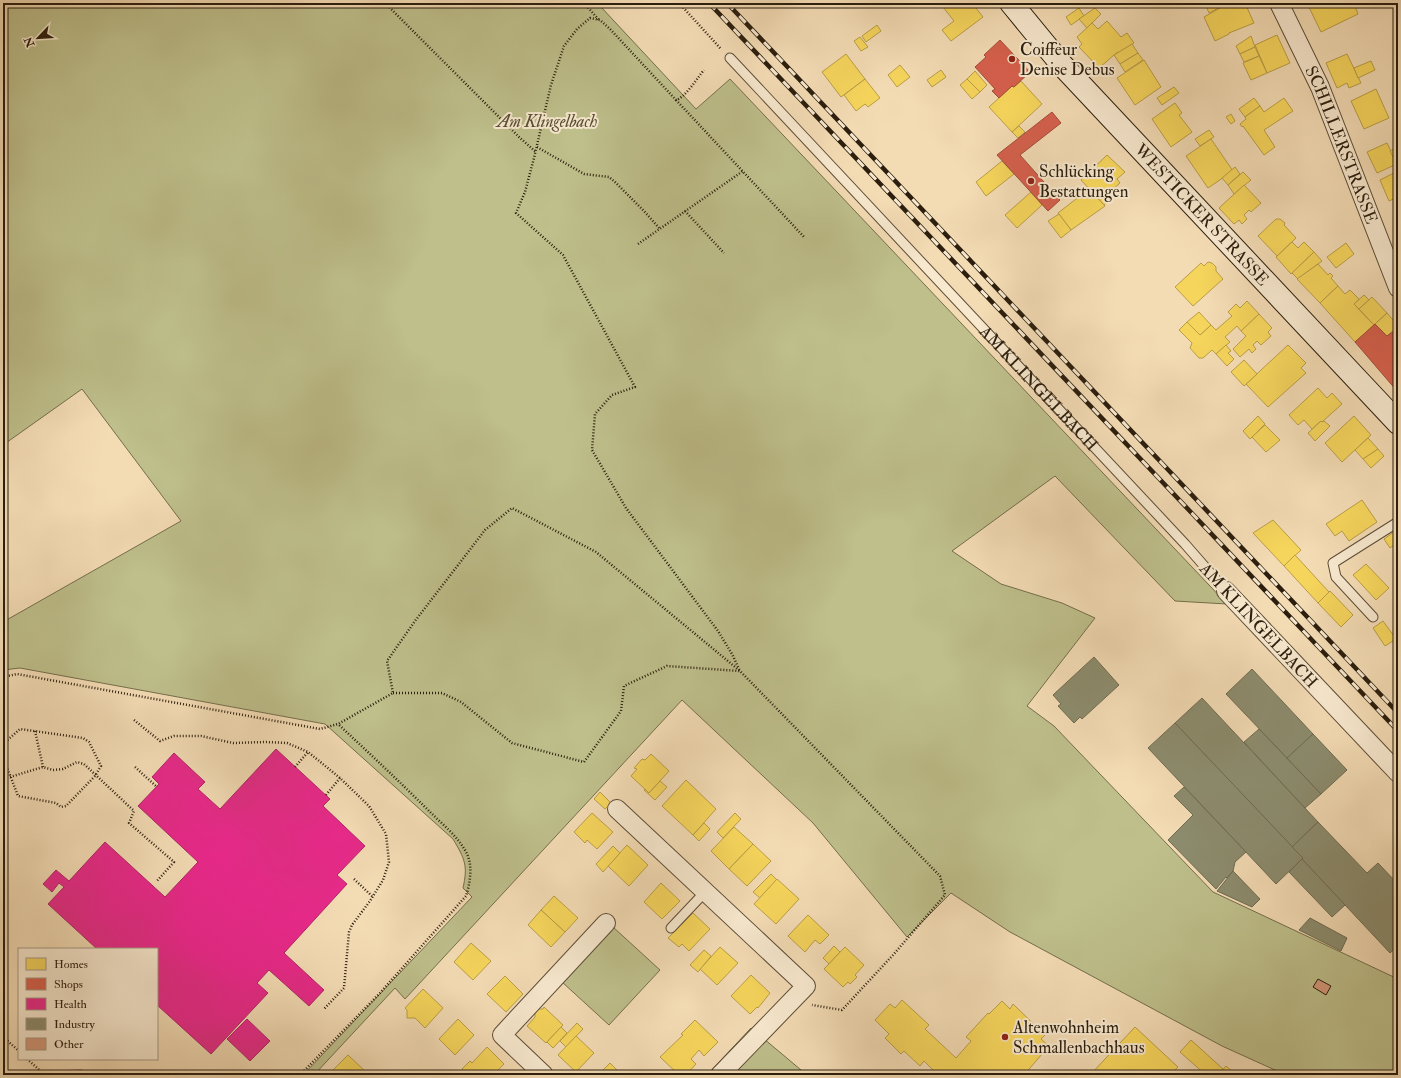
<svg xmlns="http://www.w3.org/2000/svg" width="1401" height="1078" font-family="'IM FELL Double Pica',serif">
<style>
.green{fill:#bebf8b;stroke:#746e4c}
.homes{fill:#f6d55c;stroke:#b99e45}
.shops{fill:#d6604d;stroke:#a34c3a}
.health{fill:#e7298a;stroke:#af2665}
.industry{fill:#8c8c6e;stroke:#6f6b51}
.building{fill:#d5987a;stroke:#2b1e0e}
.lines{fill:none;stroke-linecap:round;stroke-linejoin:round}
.service-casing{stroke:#5d4d38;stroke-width:11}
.minor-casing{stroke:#5d4d38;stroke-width:20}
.secondary-casing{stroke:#2b1e0e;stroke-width:24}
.path{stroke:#2b1e0e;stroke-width:2.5;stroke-dasharray:1 2;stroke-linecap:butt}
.service{stroke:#f7e8ce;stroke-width:9}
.minor{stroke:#f7e8ce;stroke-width:18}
.secondary{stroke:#f7e8ce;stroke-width:22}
.rail-casing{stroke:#2b1e0e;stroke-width:4.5}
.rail{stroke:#f7e8ce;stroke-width:3;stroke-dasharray:9;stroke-linecap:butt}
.poi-dot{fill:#8f2418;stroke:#f7e8ce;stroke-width:1.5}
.labels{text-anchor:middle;stroke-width:4;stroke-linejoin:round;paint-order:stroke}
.poi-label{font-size:17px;fill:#2b1e0e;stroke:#f7e8ce;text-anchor:start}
.park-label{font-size:17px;font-style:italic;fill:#574e34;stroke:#f7e8ce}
.street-label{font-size:17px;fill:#2b1e0e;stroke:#f7e8ce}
</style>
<rect width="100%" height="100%" fill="#f3dbb4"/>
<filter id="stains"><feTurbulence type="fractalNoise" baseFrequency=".005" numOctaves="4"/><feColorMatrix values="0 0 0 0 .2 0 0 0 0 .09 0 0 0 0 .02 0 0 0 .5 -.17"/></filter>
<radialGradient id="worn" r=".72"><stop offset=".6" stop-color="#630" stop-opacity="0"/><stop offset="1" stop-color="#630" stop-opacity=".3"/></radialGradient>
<g class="green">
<path d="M3,3H605L601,7L696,109L730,79L1227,604L1175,601L1055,476L952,551L1001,584L1062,603L1095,618L1027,706L1054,726L1213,892L1398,979V1075H1286L1222,1046L1010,932L951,893L907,937L813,823L682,700L405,999L395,988L314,1075H303L472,897L463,888C468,866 465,859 453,839L325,724L20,668L3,670V622L181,521L82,389L3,445Z"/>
<polygon points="613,927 660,970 609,1025 562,982"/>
<polygon points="751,1028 807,1075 707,1075"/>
</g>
<g class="homes">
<polygon points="949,3 972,3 983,17 951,41 942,30 954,21 943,7"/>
<polygon points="1209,3 1223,3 1224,5 1209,13 1206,6"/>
<polygon points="1229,3 1245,3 1254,23 1229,33 1229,34 1215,41 1204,17"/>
<polygon points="1307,3 1337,3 1339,8 1350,3 1352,7 1355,6 1358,14 1321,32"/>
<polygon points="1079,8 1084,16 1071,25 1066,17"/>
<polygon points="1095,8 1101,14 1087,28 1079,19"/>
<polygon points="1107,21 1121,37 1127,33 1134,43 1119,53 1118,52 1114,55 1099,68 1079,47 1082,44 1077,37 1092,23 1098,29"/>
<polygon points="877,25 881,31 866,42 862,36"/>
<polygon points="1277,35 1290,63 1267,73 1255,45"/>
<polygon points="1251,36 1255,47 1240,54 1236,46"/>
<polygon points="860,37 868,47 861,51 854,41"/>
<polygon points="1132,44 1138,53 1120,64 1114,55"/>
<polygon points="1255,47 1259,56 1244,62 1240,54"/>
<polygon points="1138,53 1143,60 1125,72 1120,64"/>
<polygon points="846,54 865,79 841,97 822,72"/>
<polygon points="1347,54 1361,83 1349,88 1347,83 1337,88 1326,63"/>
<polygon points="1259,56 1267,73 1251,80 1243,63"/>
<polygon points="1144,60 1161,87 1135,105 1117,78"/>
<polygon points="1371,61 1375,70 1358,78 1354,68"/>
<polygon points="900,65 910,77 897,87 888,75"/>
<polygon points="941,70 946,77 932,87 927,80"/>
<polygon points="975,71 987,85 980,92 967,79"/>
<polygon points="865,79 880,98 868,107 865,104 856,111 844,95"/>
<polygon points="967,79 980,92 972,99 960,85"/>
<polygon points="1021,81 1042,104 1012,132 989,107 1012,86 1014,87"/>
<polygon points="1174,87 1179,93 1162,105 1157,98"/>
<polygon points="1376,89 1389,118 1364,129 1351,101"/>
<polygon points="1254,98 1260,106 1245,117 1239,109"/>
<polygon points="1284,98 1293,111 1264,130 1275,147 1264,155 1243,126 1242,127 1240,124 1246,119 1245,117 1260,106 1264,112"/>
<polygon points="1175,103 1182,113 1179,115 1192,132 1171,147 1152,119"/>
<polygon points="1231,114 1235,121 1231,124 1226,117"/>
<polygon points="1019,126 1025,132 1018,138 1012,132"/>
<polygon points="1209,130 1214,137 1200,146 1195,139"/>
<polygon points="1211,139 1233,171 1208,188 1186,156"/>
<polygon points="1387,143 1397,164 1377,173 1367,152"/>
<polygon points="1398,147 1398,162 1396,163 1390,151"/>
<polygon points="1107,155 1125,172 1117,179 1120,183 1111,191 1114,195 1104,205 1081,180"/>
<polygon points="1002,161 1014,174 986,196 976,182"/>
<polygon points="1235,167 1240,174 1228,185 1222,178"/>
<polygon points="1398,171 1398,197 1389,201 1380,180"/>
<polygon points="1243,172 1251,180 1234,194 1228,185"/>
<polygon points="1244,185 1261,203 1251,212 1249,210 1244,215 1247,219 1242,224 1239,220 1234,224 1219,208"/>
<polygon points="1089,189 1105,206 1071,230 1058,213"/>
<polygon points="1031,192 1042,205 1017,228 1005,215"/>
<polygon points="1059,214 1071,230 1061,238 1048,221"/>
<polygon points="1276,219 1280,219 1285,223 1284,225 1296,238 1277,256 1258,236"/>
<polygon points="1292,242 1298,248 1304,242 1314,252 1291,274 1276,257"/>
<polygon points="1346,243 1354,254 1336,268 1327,257"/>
<polygon points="1314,252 1322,261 1298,279 1292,273"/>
<polygon points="1208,262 1212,263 1216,267 1216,271 1223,279 1193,306 1175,287 1201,263 1204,266"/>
<polygon points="1318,264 1328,275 1330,273 1333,276 1331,278 1338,286 1320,303 1297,279"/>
<polygon points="1338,286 1345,294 1350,290 1359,299 1354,304 1374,325 1355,342 1320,303"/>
<polygon points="1364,295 1369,300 1359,309 1354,304"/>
<polygon points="1372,297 1387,313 1374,325 1359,309"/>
<polygon points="1247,301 1259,314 1241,331 1237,326 1225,337 1230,342 1216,354 1212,350 1203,358 1199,358 1190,348 1192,343 1179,330 1187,322 1200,335 1211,325 1216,330 1232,316 1228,312 1236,304 1240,308"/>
<polygon points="1199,312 1211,325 1200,335 1187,322"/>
<polygon points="1387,313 1398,326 1387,336 1375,324"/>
<polygon points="1259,314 1272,328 1268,332 1271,336 1261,345 1257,341 1253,345 1256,349 1252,353 1249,349 1240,357 1233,349 1246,336 1241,331"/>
<polygon points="1226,345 1231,351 1228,353 1234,359 1227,366 1216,354"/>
<polygon points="1288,345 1306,363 1301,368 1306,373 1268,407 1246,384"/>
<polygon points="1244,360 1257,374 1244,386 1231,372"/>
<polygon points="1318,388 1327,398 1332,393 1342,404 1322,422 1321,421 1312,429 1304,420 1298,425 1289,415"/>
<polygon points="1258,416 1265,424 1250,439 1243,431"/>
<polygon points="1354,416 1371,435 1342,462 1325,443"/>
<polygon points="1321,421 1322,422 1324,421 1330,426 1315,441 1308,433"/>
<polygon points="1265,425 1280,440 1266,452 1252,437"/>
<polygon points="1368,438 1378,449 1363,459 1355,450"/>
<polygon points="1378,449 1384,456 1371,468 1363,459"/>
<polygon points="1362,500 1377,522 1349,541 1342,531 1335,536 1326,524"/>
<polygon points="1273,520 1301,550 1284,566 1253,533"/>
<polygon points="1398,529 1398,542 1390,548 1384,539"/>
<polygon points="1295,555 1329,592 1318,603 1284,566"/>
<polygon points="1366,564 1389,588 1376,600 1353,575"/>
<polygon points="1330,591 1353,615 1341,627 1318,603"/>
<polygon points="1383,621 1396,639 1385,646 1373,628"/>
<polygon points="651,754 669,771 649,793 631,776 637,769 634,768 642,759 645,760"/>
<polygon points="686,780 716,809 693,835 662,806"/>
<polygon points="660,781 667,787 655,800 644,790 645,789 649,793"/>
<polygon points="600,792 611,803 605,809 594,799"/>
<polygon points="592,813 613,832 597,849 587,840 585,843 574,832"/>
<polygon points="735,813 741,819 723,838 717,832"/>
<polygon points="704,823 710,829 699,841 693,835"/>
<polygon points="734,827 753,844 729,869 711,851"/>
<polygon points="753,844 771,861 747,886 729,869"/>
<polygon points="627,845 648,865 629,886 608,866"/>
<polygon points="613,846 620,853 603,872 596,864"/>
<polygon points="771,874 777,880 760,898 753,892"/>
<polygon points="777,879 799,899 776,924 754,904"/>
<polygon points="661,883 680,901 662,919 644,902"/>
<polygon points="554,896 578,918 565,932 541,910"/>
<polygon points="541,910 565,932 551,947 528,925"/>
<polygon points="693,913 710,929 689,951 682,944 679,947 668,938"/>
<polygon points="808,915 829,935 820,944 815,940 805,952 788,936"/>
<polygon points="471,943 491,961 473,980 454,962"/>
<polygon points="834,946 840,952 829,964 823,958"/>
<polygon points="720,947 738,963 717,985 700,969"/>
<polygon points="845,947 864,965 855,975 857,977 850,984 848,982 843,987 824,969"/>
<polygon points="704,950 711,956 698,972 690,965"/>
<polygon points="751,975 770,993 758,1008 757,1007 750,1014 731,996"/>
<polygon points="505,976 523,994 506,1012 487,994"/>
<polygon points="423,989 443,1008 425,1028 415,1018 407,1018 407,1010 405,1008"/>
<polygon points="902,1000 929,1025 925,1029 956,1058 971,1041 966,1037 988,1013 989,1014 1002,1001 1010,1009 1013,1004 1045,1035 1041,1039 1049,1046 1024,1075 933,1075 935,1072 924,1061 920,1066 904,1051 901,1054 885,1038 889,1034 875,1020 890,1004 895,1008"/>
<polygon points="544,1007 563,1025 546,1043 527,1026 535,1017 535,1013 539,1009 543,1009"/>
<polygon points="458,1019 474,1035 455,1055 439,1039"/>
<polygon points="695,1020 718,1042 704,1056 699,1050 691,1059 696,1064 686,1075 679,1075 660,1057 683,1035 681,1034"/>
<polygon points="577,1023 583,1029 566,1047 560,1041"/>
<polygon points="561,1027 567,1033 553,1048 547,1042"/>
<polygon points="1135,1027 1178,1067 1170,1075 1090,1075"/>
<polygon points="576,1036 594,1053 576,1072 558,1055"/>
<polygon points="1191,1040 1223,1069 1218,1075 1206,1075 1180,1052"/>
<polygon points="487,1047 504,1064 493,1075 467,1075 462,1069 470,1061 472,1063"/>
<polygon points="348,1055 367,1073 365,1075 328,1075"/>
<polygon points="610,1063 622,1075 598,1075"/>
<polygon points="1226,1066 1232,1071 1229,1075 1218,1075"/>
</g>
<g class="shops">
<polygon points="1000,40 1030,72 1014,87 1012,86 999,98 992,91 995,89 975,67 986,57 984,55"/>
<polygon points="1052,112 1061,123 1020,155 1060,200 1048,211 997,155"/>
<polygon points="1375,324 1387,336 1397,329 1398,332 1397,391 1355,342"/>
</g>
<g class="health">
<polygon points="276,749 330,799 323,806 365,846 337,875 347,884 284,953 324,990 309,1006 269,970 257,983 268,993 211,1054 157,1005 157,949 97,949 48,904 64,887 59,883 52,892 43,884 56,870 69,881 105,842 165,897 198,862 138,806 159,784 152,777 174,753 205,782 198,789 220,809"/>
<polygon points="247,1019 270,1041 250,1061 227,1039"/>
<polygon points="82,1070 87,1075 55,1075 50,1071"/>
</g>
<g class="industry">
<polygon points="1094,657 1119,685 1082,719 1080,717 1074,723 1058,706 1061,704 1053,695"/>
<polygon points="1252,669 1313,734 1287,758 1226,694"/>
<polygon points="1202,698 1318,822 1292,847 1175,723"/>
<polygon points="1175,723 1303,858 1276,884 1148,748"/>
<polygon points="1259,729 1321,794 1305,808 1244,742"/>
<polygon points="1313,734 1347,770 1321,794 1287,758"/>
<polygon points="1184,787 1246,852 1235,862 1233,871 1227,878 1226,877 1216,889 1168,840 1193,815 1174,796"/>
<polygon points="1318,822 1367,873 1378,863 1395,881 1398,878 1398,946 1390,953 1302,859 1303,858 1292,847"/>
<polygon points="1302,859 1345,905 1332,917 1289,872"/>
<polygon points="1233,871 1260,899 1252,907 1217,891"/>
<polygon points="1310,918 1347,938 1341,951 1299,930"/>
</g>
<polygon class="building" points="1318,979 1331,986 1326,995 1313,987"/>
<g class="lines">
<g class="service-casing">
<g id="service">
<path id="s1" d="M730,58L1185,544L1226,591"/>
<polyline points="1373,617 1336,577 1333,563 1398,522"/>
<polyline points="671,928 705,892"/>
</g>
</g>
<g class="minor-casing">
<g id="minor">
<path id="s2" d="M1279,3L1320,87L1398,288"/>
<polyline points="1226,591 1398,773"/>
<polyline points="617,809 806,986 720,1075"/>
<polyline points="544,1075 502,1035 606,923"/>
</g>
</g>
<g class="secondary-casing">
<g id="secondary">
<path id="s3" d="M1011,3L1062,65L1398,423"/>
</g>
</g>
<g class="path">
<polyline points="385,3 519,137 536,152"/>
<polyline points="584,3 599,20"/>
<polyline points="679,3 721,49"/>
<polyline points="676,100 805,238"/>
<polyline points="537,147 584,174 609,177 615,182 644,211 660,229"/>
<polyline points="685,211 724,253"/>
<polyline points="638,244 743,171"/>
<polyline points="3,677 17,674 320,729 338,724 393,693 387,661 415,621 485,530 512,508 596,552 740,671 940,876 945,895 893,955 842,1010 812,1005"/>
<path d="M393,693H442L461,702L512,743L584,762L621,711L624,686L667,666L740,671L732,654L718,631L626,508L592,450L595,414L612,395L635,387L563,255L516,213L525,192L534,158L551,85L564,46L577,29L590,18L600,20L610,29L676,100C685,98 698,77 704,70"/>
<polyline points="134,720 160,741 174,736 201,736 233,743 266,742 287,743 308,752 318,760 340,778 369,806 386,834 389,862 383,880 370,901 352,925 349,932 344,988 324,1009"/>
<polyline points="35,731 43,767"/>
<polyline points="3,744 20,729 83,738 89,742 101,766 95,776 66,806 61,807 56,803 18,796 3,757"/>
<polyline points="135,767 157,787"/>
<polyline points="295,767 308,752"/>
<polyline points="10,777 43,767 53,770 63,769 77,762 84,764 134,811 129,823 174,862 156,882"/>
<polyline points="326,795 340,778"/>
<polyline points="354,879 372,896"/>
<polyline points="3,1037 19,1051"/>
<polyline points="27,1059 45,1075"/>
<path d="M300,1075L380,993L466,896C470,884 473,866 467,854C459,837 442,824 429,811C399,781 369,753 338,724"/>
</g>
<use href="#service" class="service"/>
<use href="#minor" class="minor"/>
<use href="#secondary" class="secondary"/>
<g class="rail-casing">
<g id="rail">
<polyline points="709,3 1398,731"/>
<polyline points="727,3 1398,713"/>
</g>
</g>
<use href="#rail" class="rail"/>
</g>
<g class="poi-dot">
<circle cx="1012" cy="59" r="4"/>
<circle cx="1031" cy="181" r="4"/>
<circle cx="1005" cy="1037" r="4"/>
</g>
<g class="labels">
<g class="poi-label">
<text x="1020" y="55">Coiffeur<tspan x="1020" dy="20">Denise Debus</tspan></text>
<text x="1039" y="177">Schlücking<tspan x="1039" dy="20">Bestattungen</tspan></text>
<text x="1013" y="1033">Altenwohnheim<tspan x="1013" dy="20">Schmallenbachhaus</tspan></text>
</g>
<g class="park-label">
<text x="547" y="127">Am Klingelbach</text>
</g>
<g class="street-label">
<text dy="6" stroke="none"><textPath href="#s2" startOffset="155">SCHILLERSTRASSE</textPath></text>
<text dy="6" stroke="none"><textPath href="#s3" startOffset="285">WESTICKER STRASSE</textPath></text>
<text dy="6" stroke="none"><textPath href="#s1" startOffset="452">AM KLINGELBACH</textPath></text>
<text transform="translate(1259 625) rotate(47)" y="6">AM KLINGELBACH</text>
</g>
</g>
<rect width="1401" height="1078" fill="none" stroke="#f3dbb4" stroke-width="16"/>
<rect x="4" y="4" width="1393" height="1070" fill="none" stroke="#2b1e0e" stroke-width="2"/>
<rect x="8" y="8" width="1385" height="1062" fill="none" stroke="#2b1e0e"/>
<rect x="18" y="948" width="140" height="112" fill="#f7e8ce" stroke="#a59781"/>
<rect x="26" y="958" width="20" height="12" fill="#f6d55c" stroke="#a59781"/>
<text x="54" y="968" font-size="12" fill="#2b1e0e">Homes</text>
<rect x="26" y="978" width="20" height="12" fill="#d6604d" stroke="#a59781"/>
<text x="54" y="988" font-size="12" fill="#2b1e0e">Shops</text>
<rect x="26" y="998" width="20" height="12" fill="#e7298a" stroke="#a59781"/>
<text x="54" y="1008" font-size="12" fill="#2b1e0e">Health</text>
<rect x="26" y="1018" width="20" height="12" fill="#8c8c6e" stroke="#a59781"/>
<text x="54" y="1028" font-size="12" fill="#2b1e0e">Industry</text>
<rect x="26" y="1038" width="20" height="12" fill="#d5987a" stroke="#a59781"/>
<text x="54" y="1048" font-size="12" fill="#2b1e0e">Other</text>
<g transform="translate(38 38) rotate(245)" stroke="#f7e8ce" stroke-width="3" paint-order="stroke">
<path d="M0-3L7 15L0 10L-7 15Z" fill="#2b1e0e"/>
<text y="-6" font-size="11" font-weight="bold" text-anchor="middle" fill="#2b1e0e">N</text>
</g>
<rect width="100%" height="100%" filter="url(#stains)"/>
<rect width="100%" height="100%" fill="url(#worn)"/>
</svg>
